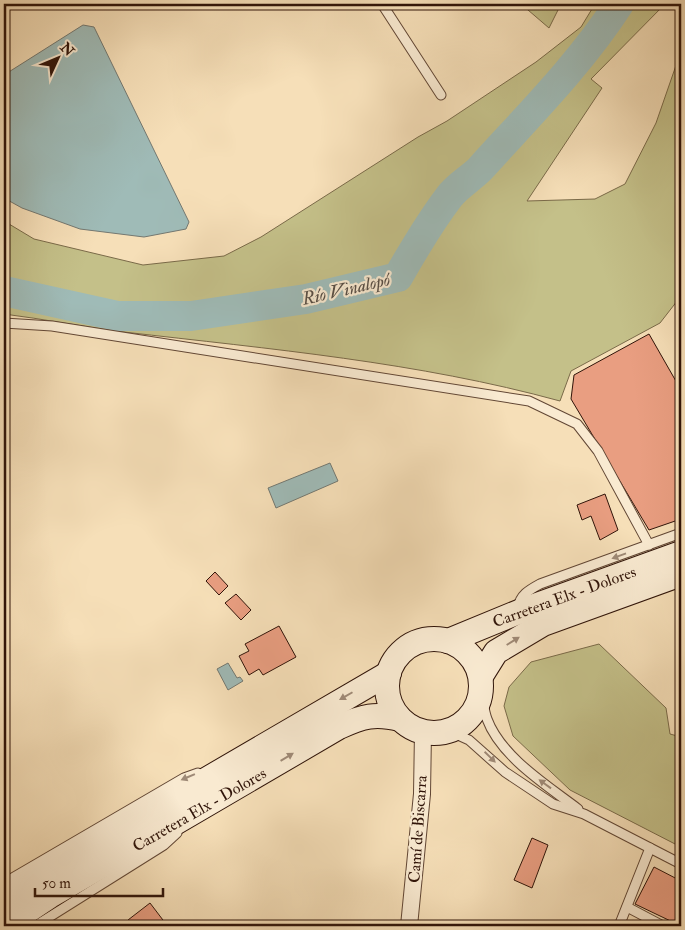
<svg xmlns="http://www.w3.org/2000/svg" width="685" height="930" font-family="'IM FELL Double Pica',serif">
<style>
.green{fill:#c4c089;stroke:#7a6a49}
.water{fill:#9fbbb7;stroke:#737871}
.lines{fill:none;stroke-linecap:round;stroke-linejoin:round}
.river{stroke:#9fbbb7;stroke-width:30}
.building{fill:#e99e81;stroke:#301409}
.lane-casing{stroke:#624735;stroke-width:11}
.street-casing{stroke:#624735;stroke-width:18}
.secondary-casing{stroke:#301409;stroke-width:26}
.lane{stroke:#f9ead1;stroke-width:9}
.street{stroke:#f9ead1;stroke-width:16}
.secondary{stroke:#f9ead1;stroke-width:24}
.oneway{fill:#9f8a77}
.labels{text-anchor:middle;stroke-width:4.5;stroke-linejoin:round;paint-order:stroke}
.street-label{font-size:16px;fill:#301409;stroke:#f9ead1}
.water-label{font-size:18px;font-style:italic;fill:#574e46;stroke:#f9ead1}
</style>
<rect width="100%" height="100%" fill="#f6dfb8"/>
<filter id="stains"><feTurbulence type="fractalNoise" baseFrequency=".004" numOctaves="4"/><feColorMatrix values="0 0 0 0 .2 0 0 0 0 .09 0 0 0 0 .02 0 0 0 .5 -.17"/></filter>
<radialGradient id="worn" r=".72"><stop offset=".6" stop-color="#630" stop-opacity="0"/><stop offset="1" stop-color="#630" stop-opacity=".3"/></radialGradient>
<g class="green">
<polygon points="521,4 561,4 549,28"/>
<path d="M595,4H665L591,79L602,88L527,201L595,199L625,184L656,123L681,51V296L660,323L571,371L560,401C418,362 270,349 124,332C83,327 44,319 4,314V221L34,239L143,265L224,256L261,237L418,137L447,121L536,62L581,27Z"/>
<polygon points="599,644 666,708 670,734 681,737 681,837 677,845 570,790 513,736 504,706 509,687 531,662"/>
</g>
<g class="water">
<polygon points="83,25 94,27 189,222 186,229 144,237 80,229 22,208 4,198 4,75"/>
<polygon points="330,463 338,481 276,508 268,488"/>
<polygon points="228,663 237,678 240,677 243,681 228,690 217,669"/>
</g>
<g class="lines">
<path class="river" d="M4,291L117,316H191L306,299L398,277C414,249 430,222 449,197C457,186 470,179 480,169C527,117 581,63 619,4"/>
</g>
<g class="building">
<polygon points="649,334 681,390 681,519 649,530 571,399 574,375"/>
<polygon points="605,494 618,530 600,540 591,516 582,520 577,505"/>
<polygon points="215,572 228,586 219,595 206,581"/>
<polygon points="236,594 251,610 241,620 225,603"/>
<polygon points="279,626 296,657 263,675 259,669 249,675 239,656 249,651 245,644"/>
<polygon points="532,838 548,845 532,888 514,880"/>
<polygon points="654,867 681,881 681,926 635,904"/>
<polygon points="150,903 166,924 163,926 128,926 131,924 128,920"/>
</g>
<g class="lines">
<g class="lane-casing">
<g id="lane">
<polyline points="382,4 441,95"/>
<polyline points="4,323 52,326 529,401 577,424 598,451 649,545"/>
<path d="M518,608C520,595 529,590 540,584L681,533"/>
<path d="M481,692C483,701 484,711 487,719C501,757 548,786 578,809"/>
<polyline points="449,731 469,740 505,772 553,804 584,814 681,864"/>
<polyline points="4,883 184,778 198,773"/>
<polyline points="627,907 663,926"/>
<polyline points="35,926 164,845 177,833"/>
<polyline points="619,926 650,848"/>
</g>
</g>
<g class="street-casing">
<polyline id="street" points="409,926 422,794 423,732"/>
</g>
<g class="secondary-casing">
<g id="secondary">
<circle cx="434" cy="686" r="47"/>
<polyline points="448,641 526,609 681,553"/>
<polyline points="481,676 496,652 543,624 681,574"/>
<polyline points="4,900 65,862 389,673"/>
<path d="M5,926L50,896L339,727C363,716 375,713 400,719"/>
</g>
</g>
<use href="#lane" class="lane"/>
<use href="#street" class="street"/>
<use href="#secondary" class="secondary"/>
</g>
<defs><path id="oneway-solid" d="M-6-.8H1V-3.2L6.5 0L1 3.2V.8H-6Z" transform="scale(1.25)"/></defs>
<g class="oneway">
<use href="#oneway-solid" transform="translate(619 556) rotate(160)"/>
<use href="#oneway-solid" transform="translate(513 641) rotate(-32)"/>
<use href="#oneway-solid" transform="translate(346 696) rotate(150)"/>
<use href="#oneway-solid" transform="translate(287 757) rotate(-31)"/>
<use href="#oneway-solid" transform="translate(490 757) rotate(44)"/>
<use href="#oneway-solid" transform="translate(188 777) rotate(157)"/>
<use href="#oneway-solid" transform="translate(545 784) rotate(-144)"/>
</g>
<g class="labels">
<g class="street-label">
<text transform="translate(564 596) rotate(-20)" y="6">Carretera Elx - Dolores</text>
<text transform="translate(199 809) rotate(-30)" y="6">Carretera Elx - Dolores</text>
<text transform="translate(417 829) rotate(-86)" y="6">Camí de Biscarra</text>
</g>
<g class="water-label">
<text transform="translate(346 289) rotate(-13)" y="6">Río Vinalopó</text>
</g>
</g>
<rect width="685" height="930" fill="none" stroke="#f6dfb8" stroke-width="20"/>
<rect x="5" y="5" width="675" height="920" fill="none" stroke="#301409" stroke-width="2.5"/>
<rect x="10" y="10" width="665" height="910" fill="none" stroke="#301409"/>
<g transform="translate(58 58) rotate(46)" stroke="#f9ead1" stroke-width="4" paint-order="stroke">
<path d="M0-4L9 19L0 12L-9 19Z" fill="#301409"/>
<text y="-8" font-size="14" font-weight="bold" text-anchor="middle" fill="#301409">N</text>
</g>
<path d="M35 888v8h128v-8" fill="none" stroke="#301409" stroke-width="2.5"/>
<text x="42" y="888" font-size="15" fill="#301409" stroke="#f9ead1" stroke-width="4" paint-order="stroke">50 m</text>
<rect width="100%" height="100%" filter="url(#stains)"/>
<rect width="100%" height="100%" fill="url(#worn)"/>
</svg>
